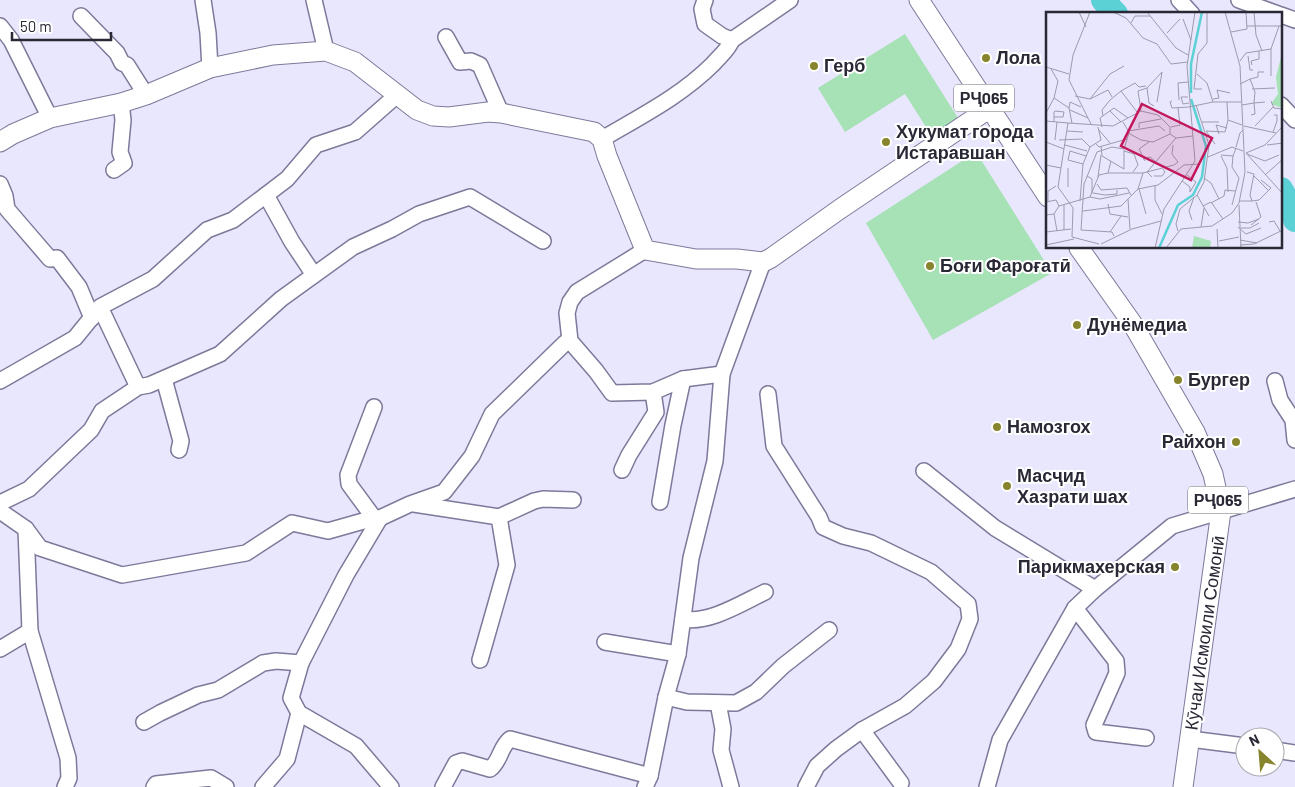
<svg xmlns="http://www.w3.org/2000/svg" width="1295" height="787" font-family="Barlow,sans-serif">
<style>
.green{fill:#a7e1b6}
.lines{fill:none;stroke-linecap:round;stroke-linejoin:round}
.river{stroke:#5bd1d6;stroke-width:24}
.minor-casing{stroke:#7d799a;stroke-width:18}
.major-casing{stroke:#7d799a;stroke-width:21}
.minor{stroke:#fff;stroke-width:15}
.major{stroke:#fff;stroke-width:19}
.poi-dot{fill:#86842d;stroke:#fff;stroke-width:2}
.labels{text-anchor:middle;stroke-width:4;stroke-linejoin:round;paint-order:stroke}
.shield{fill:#fff;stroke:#696872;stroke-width:1}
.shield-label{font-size:16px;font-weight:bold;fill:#292835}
.poi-label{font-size:18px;font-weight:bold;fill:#292835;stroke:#fff;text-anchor:start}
.street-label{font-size:18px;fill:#292835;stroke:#fff}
.inset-river{fill:none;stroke:#5bd1d6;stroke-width:2.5}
.inset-road{fill:none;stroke:#9c9bad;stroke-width:1}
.view{fill:#c2185b;fill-opacity:0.15;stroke:#c2185b;stroke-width:2.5}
.inset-edge{fill:none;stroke:#292835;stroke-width:2.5}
</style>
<rect width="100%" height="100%" fill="#e9e7fd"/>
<g class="green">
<polygon points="905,34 958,118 931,135 905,94 845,132 818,88"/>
<polygon points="976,152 1052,273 933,340 866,223"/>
</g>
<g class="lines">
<g class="river">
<polyline points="1103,0 1116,14"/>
<polyline points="1281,189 1291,206 1295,220"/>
</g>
<g class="minor-casing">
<g id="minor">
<polyline points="203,0 208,33 210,68"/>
<polyline points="314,0 326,51"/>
<polyline points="1179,0 1192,14"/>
<polyline points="1239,0 1278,14"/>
<polyline points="1281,15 1295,20"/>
<polyline points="81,16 117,53 122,63 127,65 146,95"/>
<polyline points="0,26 11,40 50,118"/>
<polyline points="446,37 460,62 471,61 480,65 501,113"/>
<polyline points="732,40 790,0"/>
<polyline points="1281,105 1295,120"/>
<path d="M602,139C641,116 681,96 713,64C720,56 728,50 732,40L722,36L705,24L702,9L705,0"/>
<polyline points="114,170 124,163 120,152 123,120 121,103"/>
<polyline points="0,184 5,196 7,209 50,259 57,258 79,287 92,318"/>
<polyline points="266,195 292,242 314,275"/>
<polyline points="645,250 577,292 570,302 567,313 570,341 596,371 612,393 653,392 683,379 722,374"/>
<polyline points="164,379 181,441 179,450"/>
<polyline points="0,381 75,338 97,311"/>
<polyline points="1275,381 1280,400 1293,420 1295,440"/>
<polyline points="138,387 100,307 153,279 207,230 233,220 287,179 316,145 355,132 397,95"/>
<polyline points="768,394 774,446 819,517 823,527 843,536 871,543 931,572 968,604 970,619 958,649 934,681 905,706 862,730 836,749 817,766 806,787"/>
<polyline points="622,470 629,455 656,412 653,392"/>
<polyline points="924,471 995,528 1095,589"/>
<polyline points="660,502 673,425 683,379"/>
<polyline points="0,503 29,489 91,430 102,411 138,387 149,385 220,354 281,299 353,247 392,229 419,214 470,197 543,241"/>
<polyline points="414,504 499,517 507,565 480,660"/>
<polyline points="0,511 26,529 40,548 122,575 246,553 292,523 328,531 374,518 380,518 410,504 444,492 472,456 492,414 565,343 570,341"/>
<polyline points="499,517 534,501 543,499 573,500"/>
<polyline points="374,518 349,484 348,475 374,407"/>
<polyline points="380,518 346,575 301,663 291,698 299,713 356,746 391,787"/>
<polyline points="26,529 30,631 68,758 69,778 65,787"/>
<polyline points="1075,608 1116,661 1117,673 1094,725 1096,732 1146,738"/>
<path d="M683,619C709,624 742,603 765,592"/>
<polyline points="605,642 678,654"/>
<polyline points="0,649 30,631"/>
<polyline points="666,697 687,702 736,703 756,692 783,666 829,630"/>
<polyline points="718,703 723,729 721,750 731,787"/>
<polyline points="144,722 160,713 198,695 218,690 263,663 276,661 301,663"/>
<polyline points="862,730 901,783"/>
<polyline points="1190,739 1245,746"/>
<polyline points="1275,750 1295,753"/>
<polyline points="154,787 156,784 211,778 226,787"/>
<polyline points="263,787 287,759 299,713"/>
<path d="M443,787L456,763L462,761L490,769C500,762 500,747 510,739L650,776"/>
<polyline points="645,787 650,776 666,697 678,654 691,558 715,461 722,374 763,262"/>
<polyline points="987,787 1000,740 1075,608 1095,589 1172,526 1295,489"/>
</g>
</g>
<g class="major-casing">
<g id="major">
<polyline points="919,0 1048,197"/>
<polyline points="0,142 13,134 50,118 121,103 146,95 210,68 273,55 326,51 355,62 417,110 433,116 449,117 488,112 501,113 594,132 602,139 607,156 645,250 696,259 737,259 763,262 771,258 840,209 990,108"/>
<polyline points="1079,248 1132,323 1195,432 1213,474 1221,511 1183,787"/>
</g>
</g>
<use href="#minor" class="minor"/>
<use href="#major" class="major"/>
</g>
<g class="poi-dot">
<circle cx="986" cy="58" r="5"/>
<circle cx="814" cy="66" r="5"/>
<circle cx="886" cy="142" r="5"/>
<circle cx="930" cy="266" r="5"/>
<circle cx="1077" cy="325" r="5"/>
<circle cx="1178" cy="380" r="5"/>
<circle cx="997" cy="427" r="5"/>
<circle cx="1236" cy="442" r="5"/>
<circle cx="1007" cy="486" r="5"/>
<circle cx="1175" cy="567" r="5"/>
</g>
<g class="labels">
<g class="shield">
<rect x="954" y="84.5" width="60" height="27" rx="4"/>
<rect x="1188" y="486.5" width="60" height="27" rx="4"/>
</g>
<g class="shield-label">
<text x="984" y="104">РҶ065</text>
<text x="1218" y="506">РҶ065</text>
</g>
<g class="poi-label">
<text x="996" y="64">Лола</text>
<text x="824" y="72">Герб</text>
<text x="896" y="138">Хукумат города<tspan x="896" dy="21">Истаравшан</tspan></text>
<text x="940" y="272">Боғи Фароғатӣ</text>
<text x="1087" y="331">Дунёмедиа</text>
<text x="1188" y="386">Бургер</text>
<text x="1007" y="433">Намозгох</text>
<text x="1226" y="448" text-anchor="end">Райхон</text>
<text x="1017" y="482">Масҷид<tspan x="1017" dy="21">Хазрати шах</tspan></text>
<text x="1165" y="573" text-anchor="end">Парикмахерская</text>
</g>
<g class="street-label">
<text transform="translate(1205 633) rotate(-82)" y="6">Кӯчаи Исмоили Сомонӣ</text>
</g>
</g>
<g transform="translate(1046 12)">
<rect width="236" height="236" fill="#e9e7fd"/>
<path d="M148,224L165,229L164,236H146Z" fill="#a7e1b6"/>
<path d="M236,41V96L225,92L232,82L230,65Z" fill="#a7e1b6"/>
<path class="inset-river" d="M145,81V52L156,0M113,236L132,193L147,183L156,165L160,134L145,87"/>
<path class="inset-road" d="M33,0L40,15M44,0L27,43L23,68L45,112M67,0L80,6L97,26L111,32L125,52L142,50M101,0L130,36L142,43M208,0L210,23L216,39M137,7L145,28M85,11L89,4H104M201,14H237M185,20L201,17L200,0M121,21L134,7M202,44L204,58H207M194,49L200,41L225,37L233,14M206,53L205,49L213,47V39M0,55L23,62M5,57L12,69L8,86L23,96L26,111M151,62L161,71L167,90M225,64V37M204,67L212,65V60H218M194,72L204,67L209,80L208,91L196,93M101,76L103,91L108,94M156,77H148L152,42L161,31V0M206,77L229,76M75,79L89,71L93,75L100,74M29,84L44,87L64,62L78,54M142,85H135L137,92L143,91M44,87L62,78L66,85M167,87L173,86L171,78L184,81M133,88L132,71L142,70M126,89L124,90L126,96L143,95M225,89L228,96L237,97M111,90L116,60M181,90L182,108M143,95L167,90H195M23,96L24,90L35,95M24,98L42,106M64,99L75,110M95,99L92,79L101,76L116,60M0,101L8,86M205,103L209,102L208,91L219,90M57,104L56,98L64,88L75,79L91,100M0,109L22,111M8,110V100L9,99L18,100L17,105H8M77,110L84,122L95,128L107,130L124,122M156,110H173M198,114L230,121M209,114L227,95M56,115L54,106L68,96L82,106M125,115L134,113L132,96M93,116V111L115,107M53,118L64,131M21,119L37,120M82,119L113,114L119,119M227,120L231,109V103H228M173,122L170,113L181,116M9,128L11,110M13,128L36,127L44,135L55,128L52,115M0,130L18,137M49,131L53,135L81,127M169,132L160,119L179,120L182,108L196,113M19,133L41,139M221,133L237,131M55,134L56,144L78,157M190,135L194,121L197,118M78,139L88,142L92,153L87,160M200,141L219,133L237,114M200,141L237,182M201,142L219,149L233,143M175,143L187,144L190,136M175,144L181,156L182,180M162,145L186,135L197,139M97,147L104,145L111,151M22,148L24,139L40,144M22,148L37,152M99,149L93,137L103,130M0,153L15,156M78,157V138M62,161H97L128,153L132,150L126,142L127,133M219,163L237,147M41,164L46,167V181M108,164H116L119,160L117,157M208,164L222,178M52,165L55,143M106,165L101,160L130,126M158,166L165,171L173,187M136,169L144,175V180L150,170L141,163M51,172L55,178L81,176L85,183M109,174V188L116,202M22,175V156M92,177L97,161M93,177L100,202M47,181L59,183L71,182V178M151,183L163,204M44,185L54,187L83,181M82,187L84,217M2,189V179L10,174M34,189L37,152L44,135M193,189H206L204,183L208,162L201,160M206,189L213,188L225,176L215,168M0,190L10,188L13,194M165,191L178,184L179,178L189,179M62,192L64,202L82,205M18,193V218M186,193L193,166L186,155L187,144M193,193L195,236M157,194L165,190L177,207M37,199L75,194L92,177L112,173L138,153L153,152L152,156M8,202L11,219M0,203L8,202L13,194L44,185L53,163L62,161L65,149M146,208L143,199L148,185M192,210L202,211L213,207M223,210L228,209L234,219M205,213L215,205L210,190M155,215L158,196M192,215L200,222L215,216M195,216H204L213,211M171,217L172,236M132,219L130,212L134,197L151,183L158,170L163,133L150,93M0,220L25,217M64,220L75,204M68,224L66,220L35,218L38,172L51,140L66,135L78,137L83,121M194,228L211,231M173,229L193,225M53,232L26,225L27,196L12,175L22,111L67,114L95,99L112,103L124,115V122L130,126L147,124M55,232L86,217L115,209M0,233L28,227M194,233L208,232L237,218M109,236L118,197L149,149L141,54L149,0M120,236L135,217L166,214L186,201L193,191L199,160L194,54L179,0"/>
<path class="view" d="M96,92L166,126L145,168L75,134Z"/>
<rect width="236" height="236" class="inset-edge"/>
</g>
<g transform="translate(1260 752) rotate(334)"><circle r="24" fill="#ffffff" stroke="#a9a9ae"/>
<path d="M0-4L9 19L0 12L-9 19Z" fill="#86842d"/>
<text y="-8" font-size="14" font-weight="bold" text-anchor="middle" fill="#292835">N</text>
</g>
<path d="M12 32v8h99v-8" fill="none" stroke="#292835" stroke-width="2.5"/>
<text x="20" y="32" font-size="15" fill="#292835" stroke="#ffffff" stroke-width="4" paint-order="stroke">50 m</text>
</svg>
